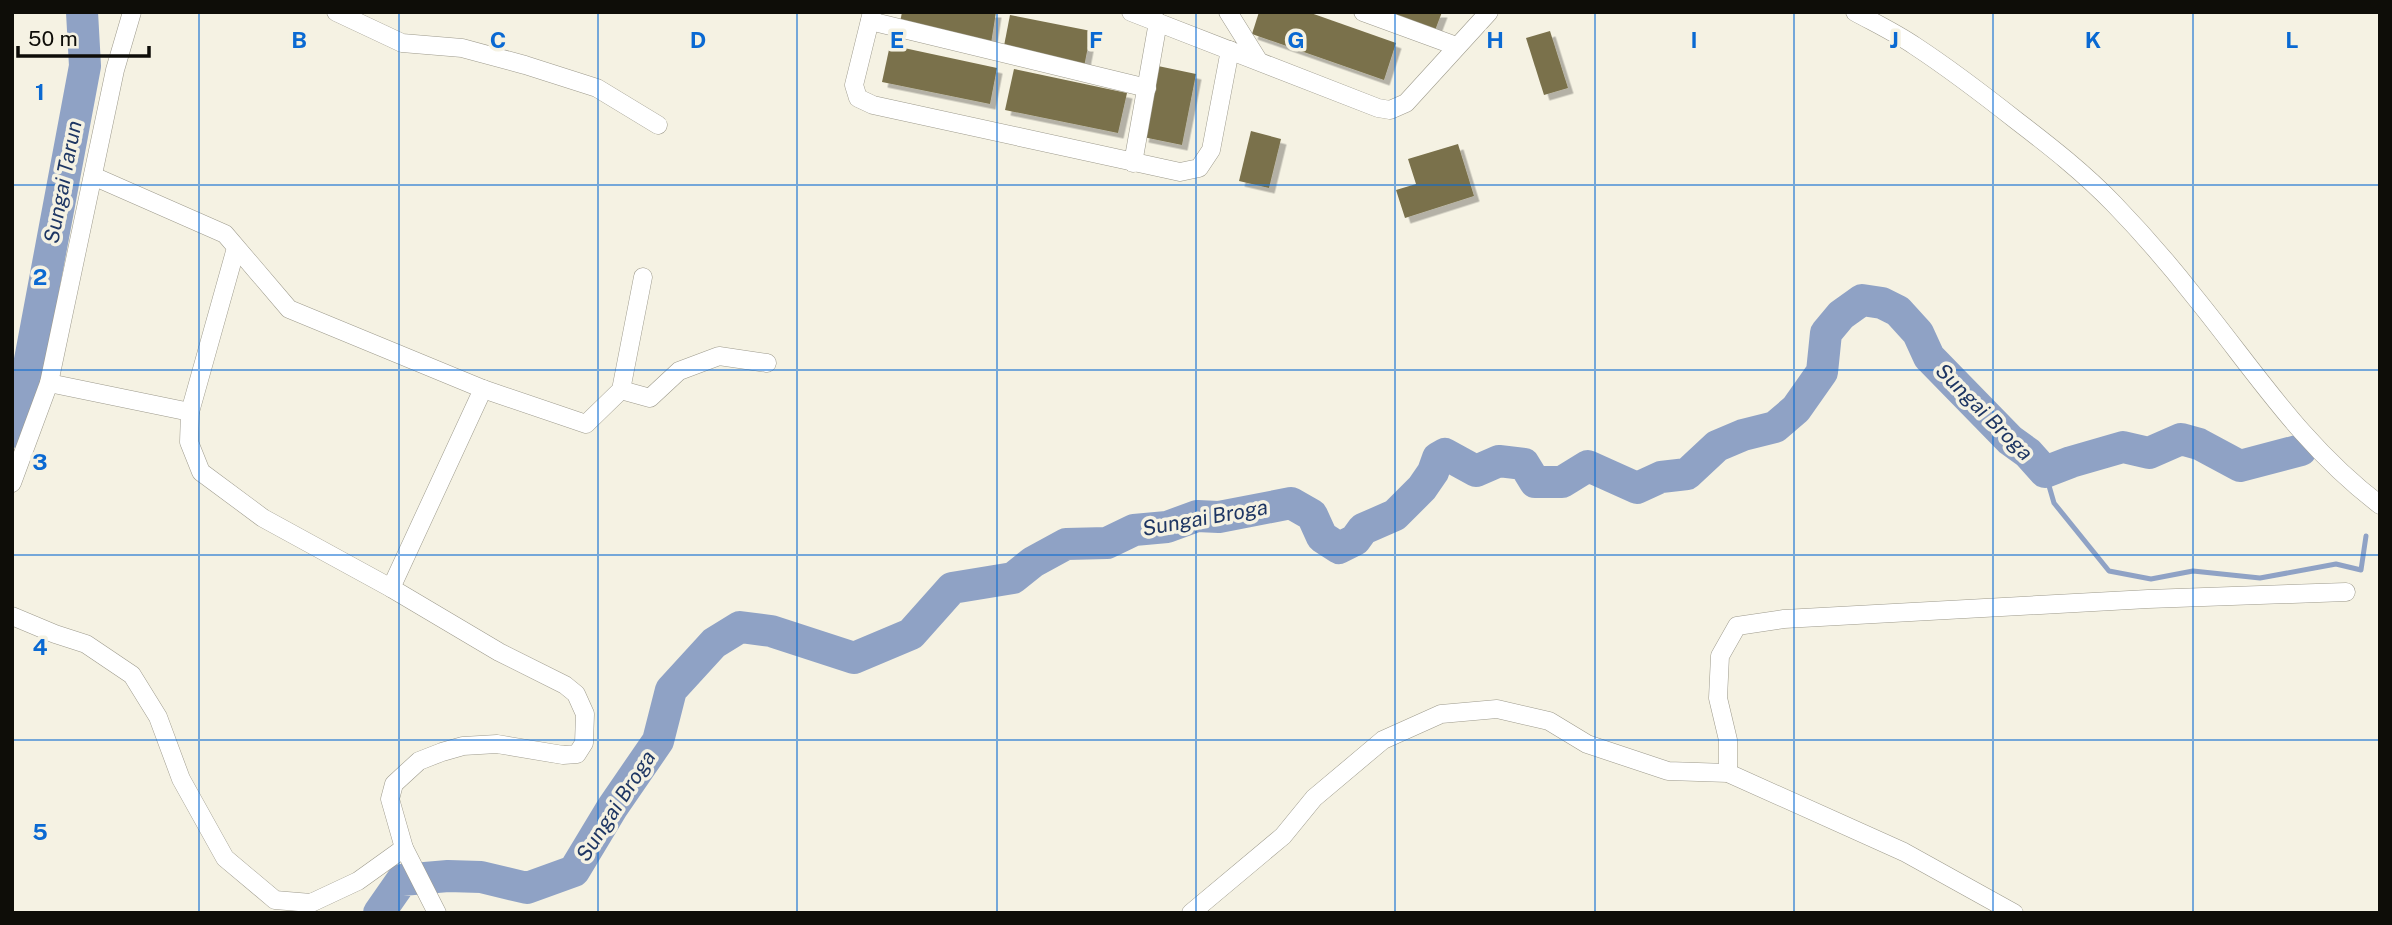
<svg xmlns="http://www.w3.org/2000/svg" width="2392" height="925" font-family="'Public Sans',sans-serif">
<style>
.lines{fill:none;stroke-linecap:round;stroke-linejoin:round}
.stream{stroke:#8fa2c5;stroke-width:5}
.river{stroke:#8fa2c5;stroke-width:32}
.building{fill:#7a714b;filter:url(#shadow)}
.minor-casing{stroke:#9d9a8c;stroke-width:19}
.minor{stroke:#fff;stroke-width:18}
.grid{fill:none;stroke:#0a69d2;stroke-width:2;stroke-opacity:0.55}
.labels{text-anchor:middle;stroke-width:7;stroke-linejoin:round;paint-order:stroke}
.water-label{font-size:21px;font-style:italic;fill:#1e3663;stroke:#f5f2e3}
.grid-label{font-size:23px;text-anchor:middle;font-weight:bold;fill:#0a69d2;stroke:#f5f2e3;stroke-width:7;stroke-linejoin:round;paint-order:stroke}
</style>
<defs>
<filter id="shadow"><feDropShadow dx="5.5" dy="5.5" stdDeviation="0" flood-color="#0004"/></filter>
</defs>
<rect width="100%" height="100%" fill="#f5f2e3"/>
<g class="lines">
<polyline class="stream" points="2045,472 2054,503 2109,571 2151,579 2193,571 2260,578 2336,564 2361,570 2366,536"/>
<g class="river">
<polyline points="12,432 18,424 85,66 82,12"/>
<polyline points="379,913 402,880 448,876 481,877 527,888 574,871 612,808 658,741 671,690 714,643 740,627 771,631 854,658 911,634 952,588 1013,578 1033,562 1066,544 1107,543 1134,530 1167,527 1197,516 1219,517 1291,503 1312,515 1322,537 1339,548 1355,540 1363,529 1395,515 1422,488 1433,472 1438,458 1445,454 1476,471 1499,461 1524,464 1535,482 1562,482 1588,466 1637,488 1661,477 1687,474 1717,446 1743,435 1775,427 1796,409 1822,372 1826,333 1841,315 1862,300 1882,303 1898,311 1918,333 1929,357 2010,440 2028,453 2045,472 2071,462 2123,447 2149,453 2181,439 2199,444 2240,466 2301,450"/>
</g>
</g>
<g class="building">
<polygon points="902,12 996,12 990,50 898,33"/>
<polygon points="1259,12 1308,12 1396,43 1384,80 1252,34"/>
<polygon points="1380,12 1442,12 1434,33"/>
<polygon points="1010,15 1091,31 1084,67 1003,51"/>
<polygon points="1550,31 1568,88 1544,95 1526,38"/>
<polygon points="890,45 997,68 990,104 882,82"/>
<polygon points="1158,66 1196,74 1182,145 1143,137"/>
<polygon points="1014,69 1127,93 1118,133 1005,110"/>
<polygon points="1251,131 1281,139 1269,188 1239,181"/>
<polygon points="1458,144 1474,196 1405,218 1396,190 1416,184 1408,159"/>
</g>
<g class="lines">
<g class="minor-casing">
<g id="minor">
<polyline points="336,12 402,43 462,48 525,65 597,88 658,125"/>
<polyline points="872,12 854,85 858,98 873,105 1180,172 1199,168 1211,150 1230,50"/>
<polyline points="1131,12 1378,108 1390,110 1406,103 1489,12"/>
<polyline points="1228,12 1258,60"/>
<polyline points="1363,12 1456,46"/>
<path d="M1855,12C1875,23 1896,33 1915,46C1950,69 1984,95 2017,121C2051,147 2084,173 2114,204C2142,233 2169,264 2194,296C2255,371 2301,445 2380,505"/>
<polyline points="870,21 1147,88"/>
<polyline points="1133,163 1158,22"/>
<polyline points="93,176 225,234 289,309 483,389 586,424 621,390 643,277"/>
<polyline points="236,248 190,412 189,442 201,472 263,518 391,588 499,652 565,685 576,694 585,714 584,743 577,754 563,755 497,744 463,746 442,752 419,761 394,784 390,799 404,848 437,913"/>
<polyline points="49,383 190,412"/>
<polyline points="621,390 650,398 679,371 719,356 767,363"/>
<polyline points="12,483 49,383 115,70 132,12"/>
<polyline points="391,588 483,389"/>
<polyline points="12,616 55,634 86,644 132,675 158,717 181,779 225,858 275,900 311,903 358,881 404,848"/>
<polyline points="1728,773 1728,740 1718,698 1720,656 1737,626 1784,619 2148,599 2346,592"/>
<polyline points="1191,913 1283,836 1314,798 1383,740 1441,714 1497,709 1549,721 1587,744 1668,771 1728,773 1904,852 2014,913"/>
</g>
</g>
<use href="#minor" class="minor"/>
</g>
<path class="grid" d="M199,12V913M399,12V913M598,12V913M797,12V913M997,12V913M1196,12V913M1395,12V913M1595,12V913M1794,12V913M1993,12V913M2193,12V913M12,185H2380M12,370H2380M12,555H2380M12,740H2380"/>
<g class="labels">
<g class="water-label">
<text transform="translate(63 182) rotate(-79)" y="7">Sungai Tarun</text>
<text transform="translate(1984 412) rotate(45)" y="7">Sungai Broga</text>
<text transform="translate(1205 518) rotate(-10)" y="7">Sungai Broga</text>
<text transform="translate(616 806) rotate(-57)" y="7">Sungai Broga</text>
</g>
</g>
<g class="grid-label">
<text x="299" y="48">B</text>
<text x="498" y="48">C</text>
<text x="698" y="48">D</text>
<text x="897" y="48">E</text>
<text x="1096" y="48">F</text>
<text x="1296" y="48">G</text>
<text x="1495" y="48">H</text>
<text x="1694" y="48">I</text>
<text x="1894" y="48">J</text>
<text x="2093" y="48">K</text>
<text x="2292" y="48">L</text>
<text x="40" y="100">1</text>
<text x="40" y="285">2</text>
<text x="40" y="470">3</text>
<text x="40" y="655">4</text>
<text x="40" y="840">5</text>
</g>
<rect width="2392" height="925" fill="none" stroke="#0e0d08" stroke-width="28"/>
<path d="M18 46v10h131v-10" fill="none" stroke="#0e0d08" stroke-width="3.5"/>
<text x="28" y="46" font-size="21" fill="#0e0d08" stroke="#f5f2e3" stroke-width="5" paint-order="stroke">50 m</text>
</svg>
